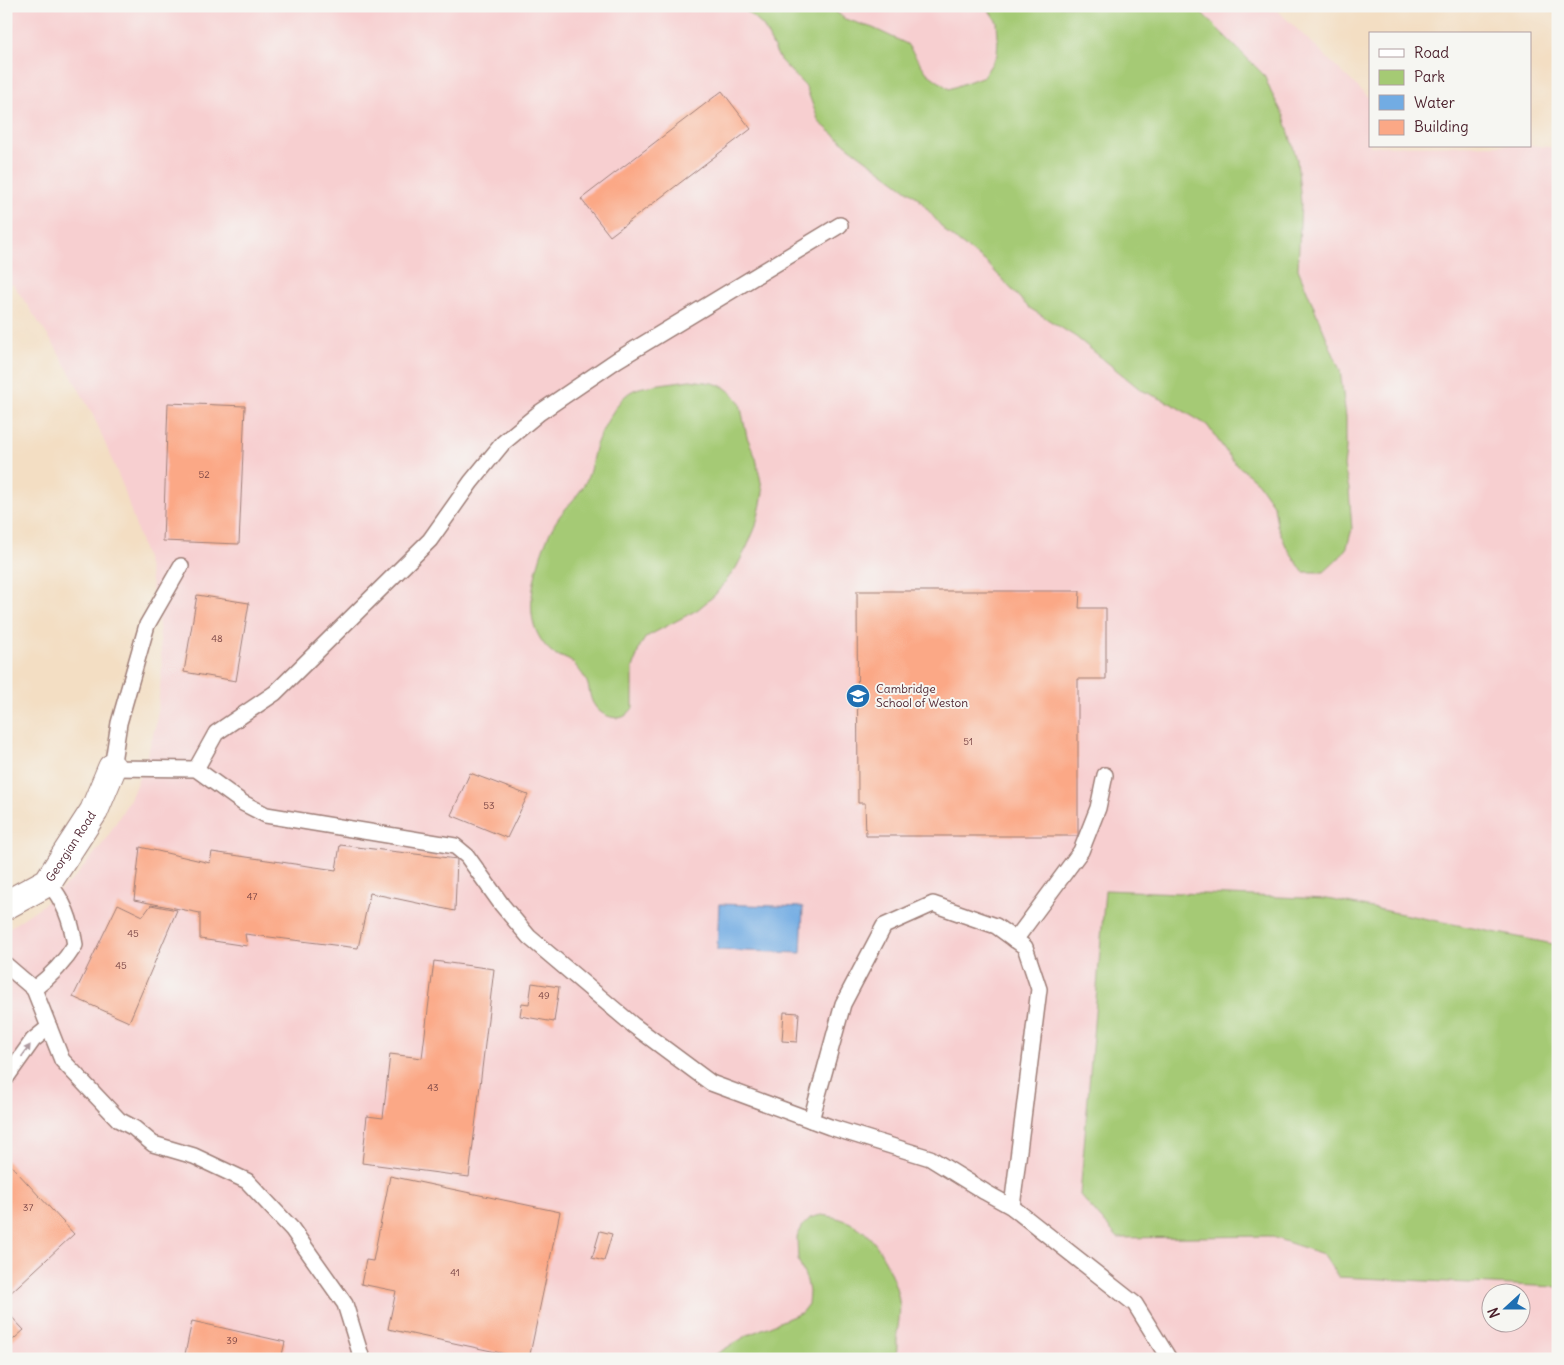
<svg xmlns="http://www.w3.org/2000/svg" width="1564" height="1365" font-family="Delius,sans-serif">
<style>
.built{fill:#f7cfd0;fill-rule:evenodd}
.green{fill:#a5ca74;stroke:#787450}
.water{fill:#72ace3;stroke:#5e6687}
.building{fill:#fba886}
.lines{fill:none;stroke-linecap:round;stroke-linejoin:round}
.service-casing{stroke:#9e7e77;stroke-width:18}
.minor-casing{stroke:#9e7e77;stroke-width:30}
.service{stroke:#fff;stroke-width:15}
.minor{stroke:#fff;stroke-width:28}
.oneway{fill:#ae9aa0}
.labels{text-anchor:middle;stroke-width:4;stroke-linejoin:round;paint-order:stroke}
.number-label{font-size:10px;fill:#764142}
.poi-label{font-size:12px;fill:#4a1f2b;stroke:#f6f6f2;text-anchor:start}
.street-label{font-size:12px;fill:#4a1f2b;stroke:#f6f6f2}
</style>
<rect width="100%" height="100%" fill="#f6f6f2"/>
<filter id="ink" filterUnits="userSpaceOnUse"><feTurbulence type="fractalNoise" baseFrequency=".02" numOctaves="2"/><feDisplacementMap in="SourceGraphic" scale="10" xChannelSelector="R" yChannelSelector="G"/><feConvolveMatrix kernelMatrix="1 2 1 2 8 2 1 2 1" color-interpolation-filters="sRGB"/></filter>
<filter id="wash" filterUnits="userSpaceOnUse"><feTurbulence type="fractalNoise" baseFrequency=".0096" numOctaves="4" result="noise"/><feDisplacementMap in="SourceGraphic" scale="20" xChannelSelector="R" yChannelSelector="G"/><feGaussianBlur stdDeviation="1.12" result="paint"/><feColorMatrix in="noise" values="0 0 0 0 0 0 0 0 0 0 0 0 0 0 0 0 0 1.4 0 .05"/><feComposite in="paint" operator="in"/></filter>
<g filter="url(#wash)">
<rect width="100%" height="100%" fill="#f3dec3"/>
<path class="built" d="M6,6H1273L1370,99V146L1530,145L1558,148V1359H6V930L40,907L74,878L105,841L131,797L145,763L156,724L162,668L159,625L148,565L123,486L93,415L56,348L13,284H6ZM1492,1292H1522V1322H1492Z"/>
<g class="green">
<polygon points="741,6 829,6 845,19 873,28 907,44 927,73 949,89 984,76 997,55 998,38 997,22 986,6 1195,6 1264,75 1271,92 1284,116 1297,160 1301,203 1298,269 1340,370 1346,417 1346,450 1344,466 1349,489 1352,529 1347,547 1339,558 1324,572 1303,572 1286,546 1277,525 1274,506 1258,483 1233,461 1207,425 1170,403 1141,390 1076,337 1028,307 986,262 946,232 918,198 849,147 819,122 806,87 780,60 763,26"/>
<path d="M690,380L713,383L724,387L733,394L740,403L747,437L756,458L763,492L761,504L756,526L747,547L736,568L715,595L697,610L646,637L640,646L633,668V708C631,710 628,714 625,716C616,721 600,715 595,706C590,700 590,692 588,685C586,678 580,671 576,666C569,658 561,658 553,653C541,644 533,628 532,614C529,587 543,539 559,517C568,505 580,494 586,481C591,471 592,459 595,448C599,435 615,405 625,396C636,386 647,387 660,384C670,383 680,381 690,380Z"/>
<polygon points="1105,890 1327,899 1558,945 1558,1287 1338,1277 1323,1254 1269,1236 1118,1238 1080,1195"/>
<path d="M821,1215C858,1219 877,1238 890,1272C894,1281 898,1292 899,1301C901,1313 898,1324 897,1336C897,1343 897,1351 896,1359H708L748,1335L801,1313L808,1304L809,1292L807,1281L798,1260L797,1237L802,1227L810,1218Z"/>
</g>
<polygon class="water" points="719,904 803,907 801,953 717,950"/>
<g id="blocks">
<g class="building">
<polygon points="722,91 751,129 610,236 581,199"/>
<polygon points="168,403 245,406 239,544 163,541"/>
<polygon points="857,591 1080,591 1079,608 1106,608 1106,679 1078,679 1078,836 866,836 865,803 858,803"/>
<polygon points="197,595 249,603 236,681 184,672"/>
<polygon points="470,773 528,795 507,838 451,815"/>
<polygon points="340,845 457,859 455,911 370,893 358,948 245,934 247,946 200,939 200,913 134,900 140,847 210,863 212,852 336,870"/>
<polygon points="118,904 143,916 151,905 177,910 129,1022 73,997"/>
<polygon points="434,961 494,969 469,1177 362,1163 367,1116 383,1118 390,1054 422,1058"/>
<polygon points="532,983 559,987 554,1022 520,1016 522,1003 529,1004"/>
<polygon points="784,1012 799,1013 797,1042 782,1041"/>
<polygon points="6,1160 74,1234 6,1297"/>
<polygon points="390,1176 560,1212 529,1359 388,1329 396,1291 361,1284 366,1260 373,1261"/>
<polygon points="600,1231 612,1234 604,1261 592,1258"/>
<polygon points="6,1311 24,1330 6,1346"/>
<polygon points="192,1321 285,1342 281,1359 184,1359"/>
</g>
</g>
</g>
<g filter="url(#ink)">
<use href="#blocks" fill-opacity="0" stroke="#9e7e77" stroke-width="1"/>
<g class="lines">
<g class="service-casing">
<g id="service">
<polyline points="181,566 147,625 119,723 112,768 196,769 243,803 266,815 455,846 467,856 502,905 529,937 633,1025 711,1083 830,1127 930,1158 985,1192 1012,1207 1135,1304 1169,1359"/>
<polyline points="196,769 216,733 275,693 430,540 471,482 503,443 539,413 617,360 840,225"/>
<path d="M48,882C64,901 71,920 75,945C64,963 51,976 34,989L62,1060L119,1120L134,1128L153,1144L194,1156L247,1181L292,1229L345,1304L362,1359"/>
<polyline points="1015,940 1081,851 1098,808 1105,775"/>
<polyline points="6,965 34,989"/>
<polyline points="6,1078 33,1040 49,1027"/>
<polyline points="811,1120 843,1004 884,926 933,904 996,926 1025,947 1039,989 1012,1207"/>
</g>
</g>
<g class="minor-casing">
<g id="minor">
<path id="s1" d="M6,905L48,882L94,811L112,768"/>
</g>
</g>
<use href="#service" class="service"/>
<use href="#minor" class="minor"/>
</g>
<defs><path id="oneway-solid" d="M-6-.8H1V-3.2L6.5 0L1 3.2V.8H-6Z" transform="scale(1.25)"/></defs>
<use class="oneway" href="#oneway-solid" transform="translate(26 1051) rotate(-55)"/>
</g>
<defs>
<g id="school-disc" transform="scale(1.25)"><circle r="9.5" fill="#1f6fb2" stroke="#f6f6f2"/><path d="M0-5L7-2L0 1L-7-2ZM-4 1L0 2.5L4 1V4Q0 6-4 4Z" fill="#fff"/></g>
</defs>
<g fill-rule="evenodd">
<use href="#school-disc" x="858" y="696"/>
</g>
<g class="labels">
<g class="number-label">
<text x="204" y="478">52</text>
<text x="217" y="642">48</text>
<text x="968" y="745">51</text>
<text x="489" y="809">53</text>
<text x="252" y="900">47</text>
<text x="133" y="937">45</text>
<text x="121" y="969">45</text>
<text x="544" y="999">49</text>
<text x="433" y="1091">43</text>
<text x="28" y="1211">37</text>
<text x="455" y="1276">41</text>
<text x="232" y="1344">39</text>
</g>
<g class="poi-label">
<text x="876" y="693">Cambridge<tspan x="876" dy="14">School of Weston</tspan></text>
</g>
<g class="street-label">
<text dy="4" stroke="none"><textPath href="#s1" startOffset="90">Georgian Road</textPath></text>
</g>
</g>
<rect width="1564" height="1365" fill="none" stroke="#f6f6f2" stroke-width="25"/>
<rect x="1369" y="32" width="162" height="115" fill="#f6f6f2" stroke="#b1a0a2"/>
<rect x="1379" y="49" width="25" height="8" fill="#ffffff" stroke="#b1a0a2"/>
<text x="1414" y="58" font-size="15" fill="#4a1f2b">Road</text>
<rect x="1379" y="70" width="25" height="15" fill="#a5ca74" stroke="#b1a0a2"/>
<text x="1414" y="82" font-size="15" fill="#4a1f2b">Park</text>
<rect x="1379" y="95" width="25" height="15" fill="#72ace3" stroke="#b1a0a2"/>
<text x="1414" y="108" font-size="15" fill="#4a1f2b">Water</text>
<rect x="1379" y="120" width="25" height="15" fill="#fba886" stroke="#b1a0a2"/>
<text x="1414" y="132" font-size="15" fill="#4a1f2b">Building</text>
<g transform="translate(1506 1308) rotate(249)"><circle r="24" fill="#f6f6f2" stroke="#b1a0a2"/>
<path d="M0-4L9 19L0 12L-9 19Z" fill="#1f6fb2"/>
<text y="-8" font-size="14" font-weight="bold" text-anchor="middle" fill="#4a1f2b">N</text>
</g>
</svg>
